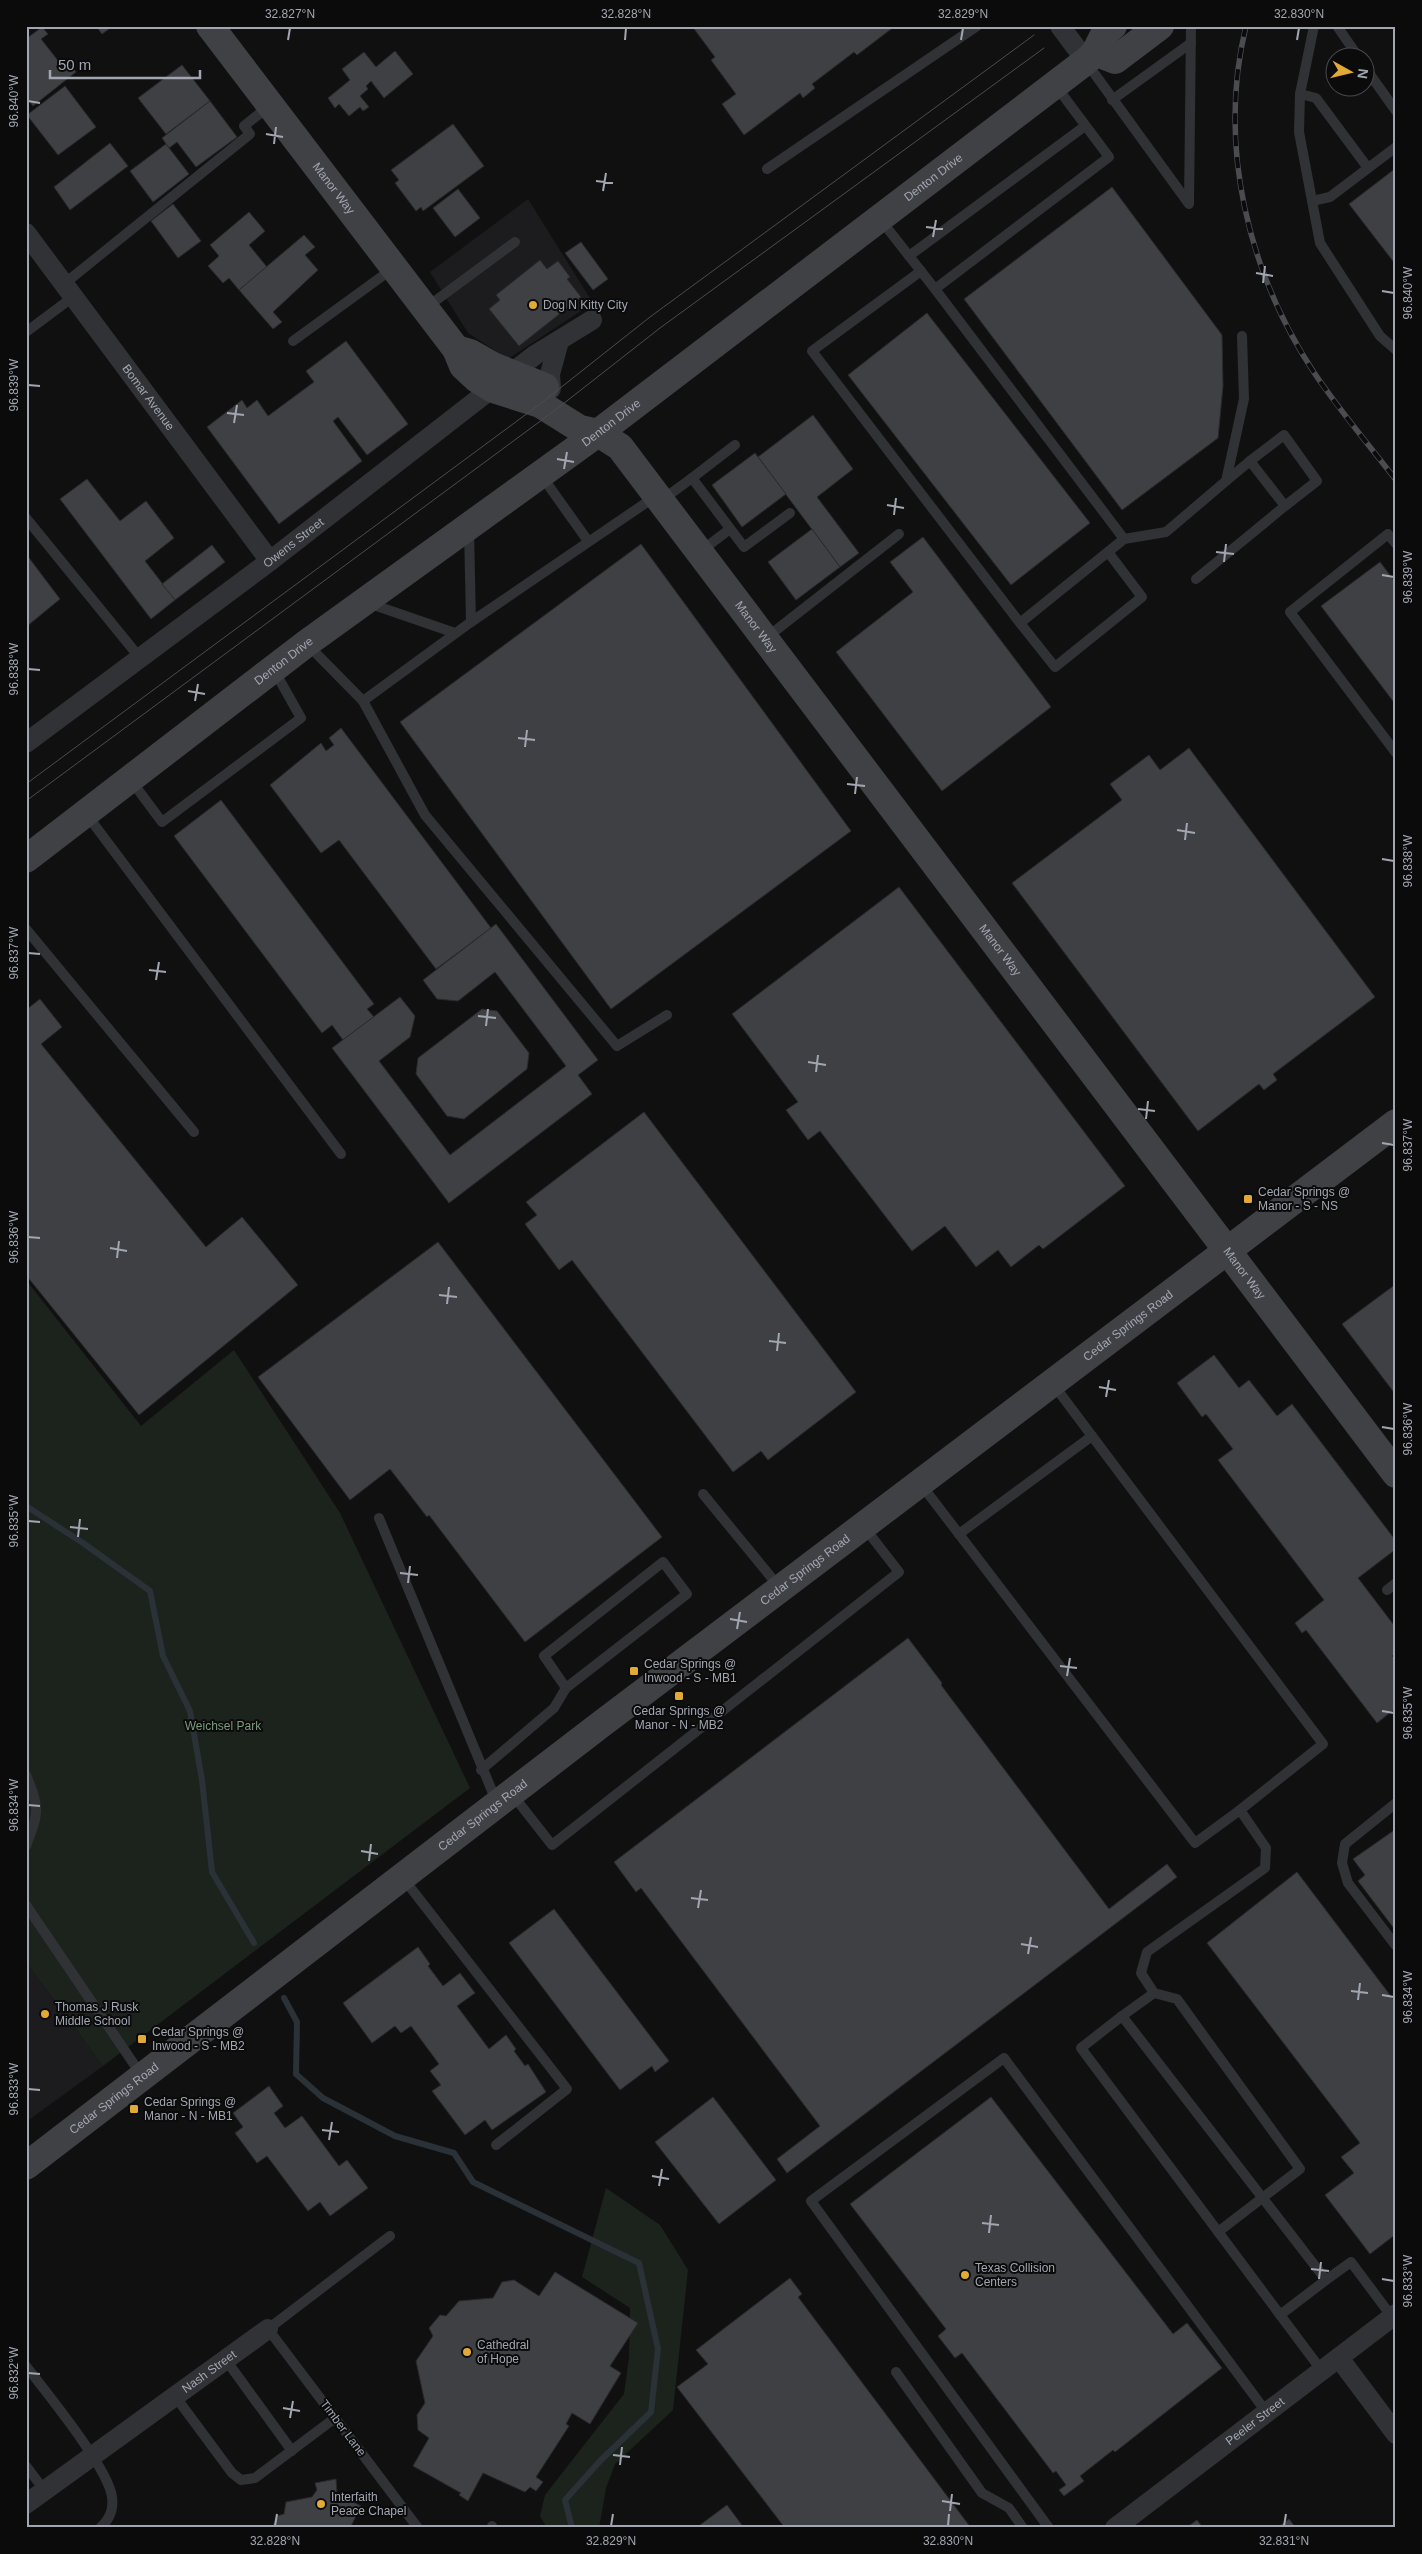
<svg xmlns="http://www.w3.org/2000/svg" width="1422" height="2554" font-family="Helvetica,sans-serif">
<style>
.built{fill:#1c1c1e}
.green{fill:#1c231d}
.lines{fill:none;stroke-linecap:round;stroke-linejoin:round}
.stream{stroke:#2a3238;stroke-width:6}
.building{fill:#3f4044;stroke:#2a2a2d}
.lane{stroke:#313235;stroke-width:10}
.street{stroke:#313235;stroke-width:20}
.secondary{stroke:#3f4145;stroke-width:28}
.tram{stroke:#4a4c50;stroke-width:1}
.rail-casing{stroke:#4a4c50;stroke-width:5.5}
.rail{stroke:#0b0b0c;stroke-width:4;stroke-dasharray:11;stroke-linecap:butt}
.ticks{fill:none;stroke:#a2a6b1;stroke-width:2}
.poi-dot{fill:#e1aa37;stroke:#0b0b0c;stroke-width:2}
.labels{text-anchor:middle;stroke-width:4;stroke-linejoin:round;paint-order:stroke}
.street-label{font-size:12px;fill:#a2a6b1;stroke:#0b0b0c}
.poi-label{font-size:12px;fill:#a2a6b1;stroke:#0b0b0c;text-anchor:start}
.park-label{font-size:12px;fill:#7a9a7d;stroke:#0b0b0c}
.neatline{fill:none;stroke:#a2a6b1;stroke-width:2}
.ticks-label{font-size:12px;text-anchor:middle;fill:#a2a6b1}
</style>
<rect width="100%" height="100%" fill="#101011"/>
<g class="built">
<polygon points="528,199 593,303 508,359 468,333 430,272"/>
<polygon points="26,1962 103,2066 26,2122"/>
</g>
<g class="green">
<polygon points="26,1280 141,1426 234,1350 340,1513 470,1788 103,2066 26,1962"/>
<polygon points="606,2188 660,2225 688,2270 673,2410 615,2464 606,2488 599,2528 547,2528 540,2516 545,2495 624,2394 629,2358 630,2308 582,2277"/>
</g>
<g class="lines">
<g class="stream">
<polyline points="26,1506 83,1543 150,1591 163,1656 190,1711 202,1780 212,1872 254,1943"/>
<polyline points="284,1998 297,2022 296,2074 323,2098 395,2136 454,2153 473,2182 639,2263 658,2349 651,2412 600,2461 565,2500 572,2528"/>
</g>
</g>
<g class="building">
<polygon points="96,26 113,26 102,34"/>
<polygon points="692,26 895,26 857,55 854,52 812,84 815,88 803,98 800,93 744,135 722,104 736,94 711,60 715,57"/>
<polygon points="42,27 48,34 41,39 63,67 69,62 76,72 33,106 26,97 26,39"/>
<polygon points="395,51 413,74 384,98 371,81 366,86 368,89 360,96 369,107 363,111 360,107 349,116 339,104 335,108 328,98 350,80 342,69 364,52 376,67"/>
<polygon points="182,65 210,101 166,134 138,98"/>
<polygon points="65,86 96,127 58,155 27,115"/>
<polygon points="210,101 237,137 196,167 177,142 169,148 162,138"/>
<polygon points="453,124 484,166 423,211 421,207 416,211 395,183 399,180 391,170"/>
<polygon points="110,143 128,166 70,210 54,187"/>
<polygon points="166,144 189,174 153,202 130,171"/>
<polygon points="1396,168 1396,265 1349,204"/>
<polygon points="1112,187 1222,335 1223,386 1218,438 1122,510 964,299"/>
<polygon points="458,189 480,218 455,237 433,208"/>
<polygon points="173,204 201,241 178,258 151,221"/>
<polygon points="249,212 265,231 249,245 267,267 239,290 229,278 223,283 208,266 219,256 210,245"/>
<polygon points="304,235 315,247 305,255 318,270 273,312 282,322 273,329 239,290"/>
<polygon points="581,242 608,279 593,290 565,253"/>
<polygon points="540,260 547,269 558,261 570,277 567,279 581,297 519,346 489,309 500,300 496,295"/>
<polygon points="927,313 1090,523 1011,585 848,375"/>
<polygon points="346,341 408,424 367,455 338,417 333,421 362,461 279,524 207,427 242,400 247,408 257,400 268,416 314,382 306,371"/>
<polygon points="813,415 853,469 817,497 859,553 840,567 758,457"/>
<polygon points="755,453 786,494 742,527 712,485"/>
<polygon points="87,479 120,521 146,501 174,538 145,561 175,600 151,619 60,499"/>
<polygon points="812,529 840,567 796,600 768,562"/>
<polygon points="923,537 1051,707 942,791 836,652 913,592 890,562"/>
<polygon points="641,544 851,831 611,1009 400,722"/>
<polygon points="212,545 225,562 175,600 162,584"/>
<polygon points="26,554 60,599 26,627"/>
<polygon points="1380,562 1396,583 1396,705 1321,606"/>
<polygon points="341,728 491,928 436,969 339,840 321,853 270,785 321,743 326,751 334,745 329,738"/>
<polygon points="1189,748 1375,997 1273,1074 1277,1080 1264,1090 1259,1084 1198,1131 1012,883 1122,800 1110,784 1149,755 1160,770"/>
<polygon points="221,800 374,1004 367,1009 374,1017 343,1040 332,1025 322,1033 174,836"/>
<polygon points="899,887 1125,1186 1043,1249 1039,1245 1011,1267 998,1250 976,1267 945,1226 912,1251 820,1131 808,1140 786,1110 798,1102 732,1014"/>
<polygon points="496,924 598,1060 578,1075 592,1094 449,1203 332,1048 400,997 415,1016 410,1037 379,1061 450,1155 566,1066 495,972 458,1001 437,999 423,980"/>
<polygon points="40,999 62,1027 41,1044 206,1247 242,1217 298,1285 139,1415 26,1275 26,1010"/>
<polygon points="482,1009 497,1011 529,1053 527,1069 464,1119 447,1116 416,1074 418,1058"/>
<polygon points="644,1112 856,1392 768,1460 761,1451 733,1472 572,1260 559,1270 525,1224 537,1215 526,1202"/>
<polygon points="438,1242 662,1537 525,1642 429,1515 427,1517 390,1469 350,1500 258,1377"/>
<polygon points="1396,1284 1396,1395 1342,1324"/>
<polygon points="1214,1355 1239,1388 1249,1380 1277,1416 1292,1404 1396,1541 1396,1549 1358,1578 1396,1628 1396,1653 1392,1656 1396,1660 1396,1708 1377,1723 1306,1630 1302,1633 1295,1623 1324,1600 1218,1460 1233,1449 1206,1414 1202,1417 1177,1383"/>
<polygon points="908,1638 942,1683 941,1685 1109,1909 1167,1864 1177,1877 787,2173 777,2159 820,2126 641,1888 636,1892 614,1862"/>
<polygon points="1396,1829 1396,1931 1358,1881 1365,1875 1353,1859"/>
<polygon points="1297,1872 1396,2003 1396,2234 1370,2254 1325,2195 1354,2173 1341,2157 1360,2143 1207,1943"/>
<polygon points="554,1909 669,2061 655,2072 652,2066 620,2090 509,1943"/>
<polygon points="418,1947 430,1964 428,1966 443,1986 460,1973 475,1993 457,2006 489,2049 506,2035 516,2049 514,2051 525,2066 528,2064 546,2092 492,2130 485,2120 465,2135 432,2091 441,2085 430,2071 439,2064 411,2026 401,2033 395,2026 372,2043 343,2003"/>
<polygon points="269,2086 283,2106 274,2113 285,2128 302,2116 339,2166 347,2160 368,2188 330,2216 320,2202 308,2211 267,2156 257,2163 235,2133 243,2127 233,2113"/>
<polygon points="713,2097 776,2180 719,2224 655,2142"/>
<polygon points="991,2097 1173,2334 1187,2323 1222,2368 1115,2452 1113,2450 1080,2476 1084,2481 1064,2496 1059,2490 1066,2485 1056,2471 1053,2473 962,2353 955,2358 938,2336 946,2329 850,2204"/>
<polygon points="555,2272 638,2323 610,2366 621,2373 590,2424 572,2413 566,2424 569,2426 536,2477 543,2482 536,2491 530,2487 525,2492 483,2473 468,2501 459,2495 461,2493 413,2466 429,2438 418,2430 417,2415 425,2403 416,2361 433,2336 429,2328 440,2315 446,2316 459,2301 493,2298 502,2282 514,2280 539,2296"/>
<polygon points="790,2278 802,2294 798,2297 971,2528 785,2528 677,2387 708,2364 696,2350"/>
<polygon points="336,2479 337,2494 361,2506 350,2528 272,2528 277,2516 284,2514 286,2502 312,2497 317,2490 315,2483"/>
<polygon points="727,2505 744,2528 696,2528"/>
<polygon points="1289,2519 1296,2528 1277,2528"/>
<polygon points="1197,2520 1203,2528 1186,2528"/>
</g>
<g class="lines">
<g class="lane">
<polyline points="1314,26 1300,94 1299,132 1320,243 1380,336 1396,350"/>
<polyline points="1337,26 1359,58"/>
<polyline points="1086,62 1189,204 1191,26"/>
<polyline points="1364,66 1396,111"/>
<polyline points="1300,94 1316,98 1368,168"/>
<polyline points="1112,100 1191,43"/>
<polyline points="767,169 977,26"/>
<polyline points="1312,201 1330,197 1396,147"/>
<polyline points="880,219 935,289 1109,157 1056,86"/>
<polyline points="909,256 1085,126"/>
<polyline points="921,271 812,351 1020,623 1124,539 1166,532 1226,481 1244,399 1242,336"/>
<polyline points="64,284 250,134 244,126 269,106"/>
<polyline points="935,289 1124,539"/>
<polyline points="427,307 515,242"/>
<polyline points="26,332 73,297"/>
<polyline points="293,341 392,269"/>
<polyline points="735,445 692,478 744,547 790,513"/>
<polyline points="1250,461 1284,435 1317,481 1285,506"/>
<polyline points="541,475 588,541"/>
<polyline points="662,500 692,478"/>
<polyline points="26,518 140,658"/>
<polyline points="469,530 471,622"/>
<polyline points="1396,544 1388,534 1290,612 1396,753"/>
<polyline points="701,551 730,529"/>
<polyline points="1196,579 1285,506 1250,461 1226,481"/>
<polyline points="368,603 455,633"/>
<polyline points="1020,623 1055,667 1142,597 1108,552"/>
<polyline points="766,638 899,534"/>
<polyline points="307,644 363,701 425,815 617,1046 667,1015"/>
<polyline points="363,701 471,622 656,496"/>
<polyline points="130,779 162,822 301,718 274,670"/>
<polyline points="87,815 341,1154"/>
<polyline points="26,929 194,1132"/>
<polyline points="1053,1384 1323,1744 1240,1810"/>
<polyline points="920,1483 1195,1843 1240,1810 1266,1848 1265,1868 1147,1952 1141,1973 1154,1993 1177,1999 1300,2169 1218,2232"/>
<polyline points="703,1494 780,1588"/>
<polyline points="379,1518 497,1803"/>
<polyline points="959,1534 1092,1436"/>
<polyline points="1387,1590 1396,1583"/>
<polyline points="481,1770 554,1708 566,1688 687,1594 663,1562 544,1656 566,1688"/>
<path d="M26,1775C40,1809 39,1812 26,1846"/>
<polyline points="512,1794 552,1845 899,1572 864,1527"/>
<polyline points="1396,1803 1345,1844 1342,1863 1348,1883 1396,1946"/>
<polyline points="403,1878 567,2089 496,2145"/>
<polyline points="26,1905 142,2076"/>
<polyline points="1122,2016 1154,1993"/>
<polyline points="390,2236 268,2329 418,2528"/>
<polyline points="1280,2315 1326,2280"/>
<polyline points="226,2360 292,2451"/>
<path d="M26,2366C46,2392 109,2469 112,2497C114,2510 109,2520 100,2528"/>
<polyline points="1322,2371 1081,2048 1122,2016 1326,2280 1351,2262 1392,2317"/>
<polyline points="896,2372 982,2493 1009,2508 1023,2528"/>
<polyline points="175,2396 232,2473 241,2480 255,2478 335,2418"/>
<polyline points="26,2466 45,2491"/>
<polyline points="492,2526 493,2528"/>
<polyline points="1049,2528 811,2201 1004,2058 1267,2413"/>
</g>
<g class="street">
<polyline points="1060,26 1086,61"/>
<path id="s1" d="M26,233L270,561"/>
<polyline points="551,389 550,374 559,341"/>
<path id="s2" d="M26,743L270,561L535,355L592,320"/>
<polyline points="1339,2358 1396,2434"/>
<path id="s3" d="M26,2504L268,2329"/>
<path id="s4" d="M1115,2528L1396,2314"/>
</g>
<g class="secondary">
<path id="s5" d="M210,26L456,349L463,366L477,379L493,389L540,404L580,429L598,433L620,447L1396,1474"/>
<polyline points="1097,53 1115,60 1160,26"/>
<polyline points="456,349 470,353 493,366 545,387"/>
<path id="s6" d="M26,859L307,643L598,433L1086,61C1103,48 1096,39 1113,26"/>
<path id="s7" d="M26,2166L600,1725L1396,1123"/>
</g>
<g class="tram">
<polyline points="26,784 540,404 650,317 1034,35"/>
<polyline points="26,801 554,411 660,328 1044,48"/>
</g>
<g class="rail-casing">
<path id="rail" d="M1246,26C1217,145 1248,273 1315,374C1340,411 1369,445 1396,480"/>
</g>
<use href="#rail" class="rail"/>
</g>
<path class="ticks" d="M288,40L290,28M625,40L626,28M961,40L963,28M1297,40L1299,28M28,101L40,103M266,134L283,137M274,144L276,127M596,181L613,183M603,191L606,173M926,227L943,229M933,237L936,220M1256,273L1273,276M1263,283L1265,266M1382,291L1394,293M28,385L40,386M227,413L244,415M234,423L237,405M557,459L574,462M564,469L567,452M887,505L904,508M894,515L896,498M1216,552L1234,554M1224,562L1226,544M1382,575L1394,577M28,669L40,670M188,691L205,694M195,701L198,684M518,738L535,740M525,747L527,730M847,784L865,786M855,794L857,777M1177,830L1195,833M1185,840L1187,823M1382,859L1394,861M28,953L40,954M149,970L166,972M156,980L159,962M478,1016L496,1018M486,1026L488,1009M808,1062L826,1065M816,1072L818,1055M1138,1109L1155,1111M1146,1119L1148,1101M1382,1143L1394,1145M28,1237L40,1238M110,1248L127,1251M117,1258L119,1241M439,1295L457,1297M447,1304L449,1287M769,1341L786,1343M777,1351L779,1333M1099,1387L1116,1390M1106,1397L1109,1380M1382,1427L1394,1429M28,1521L40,1522M70,1527L88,1529M78,1537L80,1519M400,1573L418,1575M408,1583L410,1566M730,1619L747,1622M737,1629L740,1612M1060,1666L1077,1668M1067,1676L1070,1658M1382,1711L1394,1713M28,1805L40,1806M361,1851L378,1854M369,1861L371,1844M691,1898L708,1900M698,1908L701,1890M1021,1944L1038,1947M1028,1954L1031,1937M1351,1991L1368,1993M1382,1995L1394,1997M1358,2000L1360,1983M28,2089L40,2090M322,2130L339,2132M329,2140L332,2122M652,2176L669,2179M659,2186L662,2169M982,2223L999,2225M989,2233L991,2215M1311,2269L1329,2271M1319,2279L1321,2262M1382,2279L1394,2281M28,2373L40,2374M283,2408L300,2411M290,2418L293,2401M613,2455L630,2457M620,2465L622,2447M942,2501L960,2504M950,2511L952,2494M275,2526L277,2514M611,2526L613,2514M948,2526L949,2514M1284,2526L1286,2514"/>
<g class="poi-dot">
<circle cx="533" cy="305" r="5"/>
<rect x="1243" y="1194" width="10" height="10" rx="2.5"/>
<rect x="629" y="1666" width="10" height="10" rx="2.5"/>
<rect x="674" y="1691" width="10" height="10" rx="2.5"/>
<circle cx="45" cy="2014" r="5"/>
<rect x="137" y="2034" width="10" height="10" rx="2.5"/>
<rect x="129" y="2104" width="10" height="10" rx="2.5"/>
<circle cx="965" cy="2275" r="5"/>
<circle cx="467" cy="2352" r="5"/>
<circle cx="321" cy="2504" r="5"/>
</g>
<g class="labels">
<g class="street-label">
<text dy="4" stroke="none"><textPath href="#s6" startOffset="1135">Denton Drive</textPath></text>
<text dy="4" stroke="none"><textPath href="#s5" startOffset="204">Manor Way</textPath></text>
<text dy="4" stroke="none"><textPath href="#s1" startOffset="205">Bomar Avenue</textPath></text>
<text dy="4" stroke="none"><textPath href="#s6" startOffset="730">Denton Drive</textPath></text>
<text dy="4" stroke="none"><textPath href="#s2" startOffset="334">Owens Street</textPath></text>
<text dy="4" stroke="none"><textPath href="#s5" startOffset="829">Manor Way</textPath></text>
<text dy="4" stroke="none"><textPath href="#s6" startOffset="325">Denton Drive</textPath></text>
<text dy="4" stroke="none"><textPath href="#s5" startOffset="1234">Manor Way</textPath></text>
<text dy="4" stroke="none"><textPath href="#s5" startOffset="1639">Manor Way</textPath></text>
<text dy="4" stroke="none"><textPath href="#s7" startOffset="1386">Cedar Springs Road</textPath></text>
<text dy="4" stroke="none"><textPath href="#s7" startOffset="981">Cedar Springs Road</textPath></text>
<text dy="4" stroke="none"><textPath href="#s7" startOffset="576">Cedar Springs Road</textPath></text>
<text dy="4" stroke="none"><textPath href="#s7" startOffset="111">Cedar Springs Road</textPath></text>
<text dy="4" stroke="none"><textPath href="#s3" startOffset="226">Nash Street</textPath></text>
<text dy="4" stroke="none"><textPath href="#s4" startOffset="176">Peeler Street</textPath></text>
<text transform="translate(343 2428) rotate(53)" y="4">Timber Lane</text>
</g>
<g class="poi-label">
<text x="543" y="309">Dog N Kitty City</text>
<text x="1258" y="1196">Cedar Springs @<tspan x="1258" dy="14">Manor - S - NS</tspan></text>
<text x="644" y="1668">Cedar Springs @<tspan x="644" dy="14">Inwood - S - MB1</tspan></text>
<text x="679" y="1715" text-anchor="middle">Cedar Springs @<tspan x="679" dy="14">Manor - N - MB2</tspan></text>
<text x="55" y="2011">Thomas J Rusk<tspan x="55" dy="14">Middle School</tspan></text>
<text x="152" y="2036">Cedar Springs @<tspan x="152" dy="14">Inwood - S - MB2</tspan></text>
<text x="144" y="2106">Cedar Springs @<tspan x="144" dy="14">Manor - N - MB1</tspan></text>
<text x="975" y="2272">Texas Collision<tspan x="975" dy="14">Centers</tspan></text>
<text x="477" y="2349">Cathedral<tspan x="477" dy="14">of Hope</tspan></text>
<text x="331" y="2501">Interfaith<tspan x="331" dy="14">Peace Chapel</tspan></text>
</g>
<g class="park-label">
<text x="223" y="1730">Weichsel Park</text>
</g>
</g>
<rect width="1422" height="2554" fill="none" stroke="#0b0b0c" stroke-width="55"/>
<g transform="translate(1350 72) rotate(98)"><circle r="24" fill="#0b0b0c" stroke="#47494e"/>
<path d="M0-4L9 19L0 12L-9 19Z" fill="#e1aa37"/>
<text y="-8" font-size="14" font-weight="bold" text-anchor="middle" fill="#a2a6b1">N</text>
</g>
<path d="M50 70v8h150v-8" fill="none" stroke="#a2a6b1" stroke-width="2.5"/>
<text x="58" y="70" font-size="15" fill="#a2a6b1" stroke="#0b0b0c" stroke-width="4" paint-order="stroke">50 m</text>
<rect x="28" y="28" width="1366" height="2498" class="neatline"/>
<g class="ticks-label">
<text x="290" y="18">32.827°N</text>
<text x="626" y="18">32.828°N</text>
<text x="963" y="18">32.829°N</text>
<text x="1299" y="18">32.830°N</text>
<text transform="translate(14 101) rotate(-90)" y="4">96.840°W</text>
<text transform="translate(1408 293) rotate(-90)" y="4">96.840°W</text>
<text transform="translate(14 385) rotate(-90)" y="4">96.839°W</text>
<text transform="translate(1408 577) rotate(-90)" y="4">96.839°W</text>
<text transform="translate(14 669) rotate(-90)" y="4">96.838°W</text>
<text transform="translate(1408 861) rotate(-90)" y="4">96.838°W</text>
<text transform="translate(14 953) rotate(-90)" y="4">96.837°W</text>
<text transform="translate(1408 1145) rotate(-90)" y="4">96.837°W</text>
<text transform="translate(14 1237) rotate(-90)" y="4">96.836°W</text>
<text transform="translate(1408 1429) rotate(-90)" y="4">96.836°W</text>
<text transform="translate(14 1521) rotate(-90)" y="4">96.835°W</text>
<text transform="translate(1408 1713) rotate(-90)" y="4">96.835°W</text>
<text transform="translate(14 1805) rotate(-90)" y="4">96.834°W</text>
<text transform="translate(1408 1997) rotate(-90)" y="4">96.834°W</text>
<text transform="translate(14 2089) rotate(-90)" y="4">96.833°W</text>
<text transform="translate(1408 2281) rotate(-90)" y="4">96.833°W</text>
<text transform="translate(14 2373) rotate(-90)" y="4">96.832°W</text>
<text x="275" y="2545">32.828°N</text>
<text x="611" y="2545">32.829°N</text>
<text x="948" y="2545">32.830°N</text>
<text x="1284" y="2545">32.831°N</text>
</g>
</svg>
